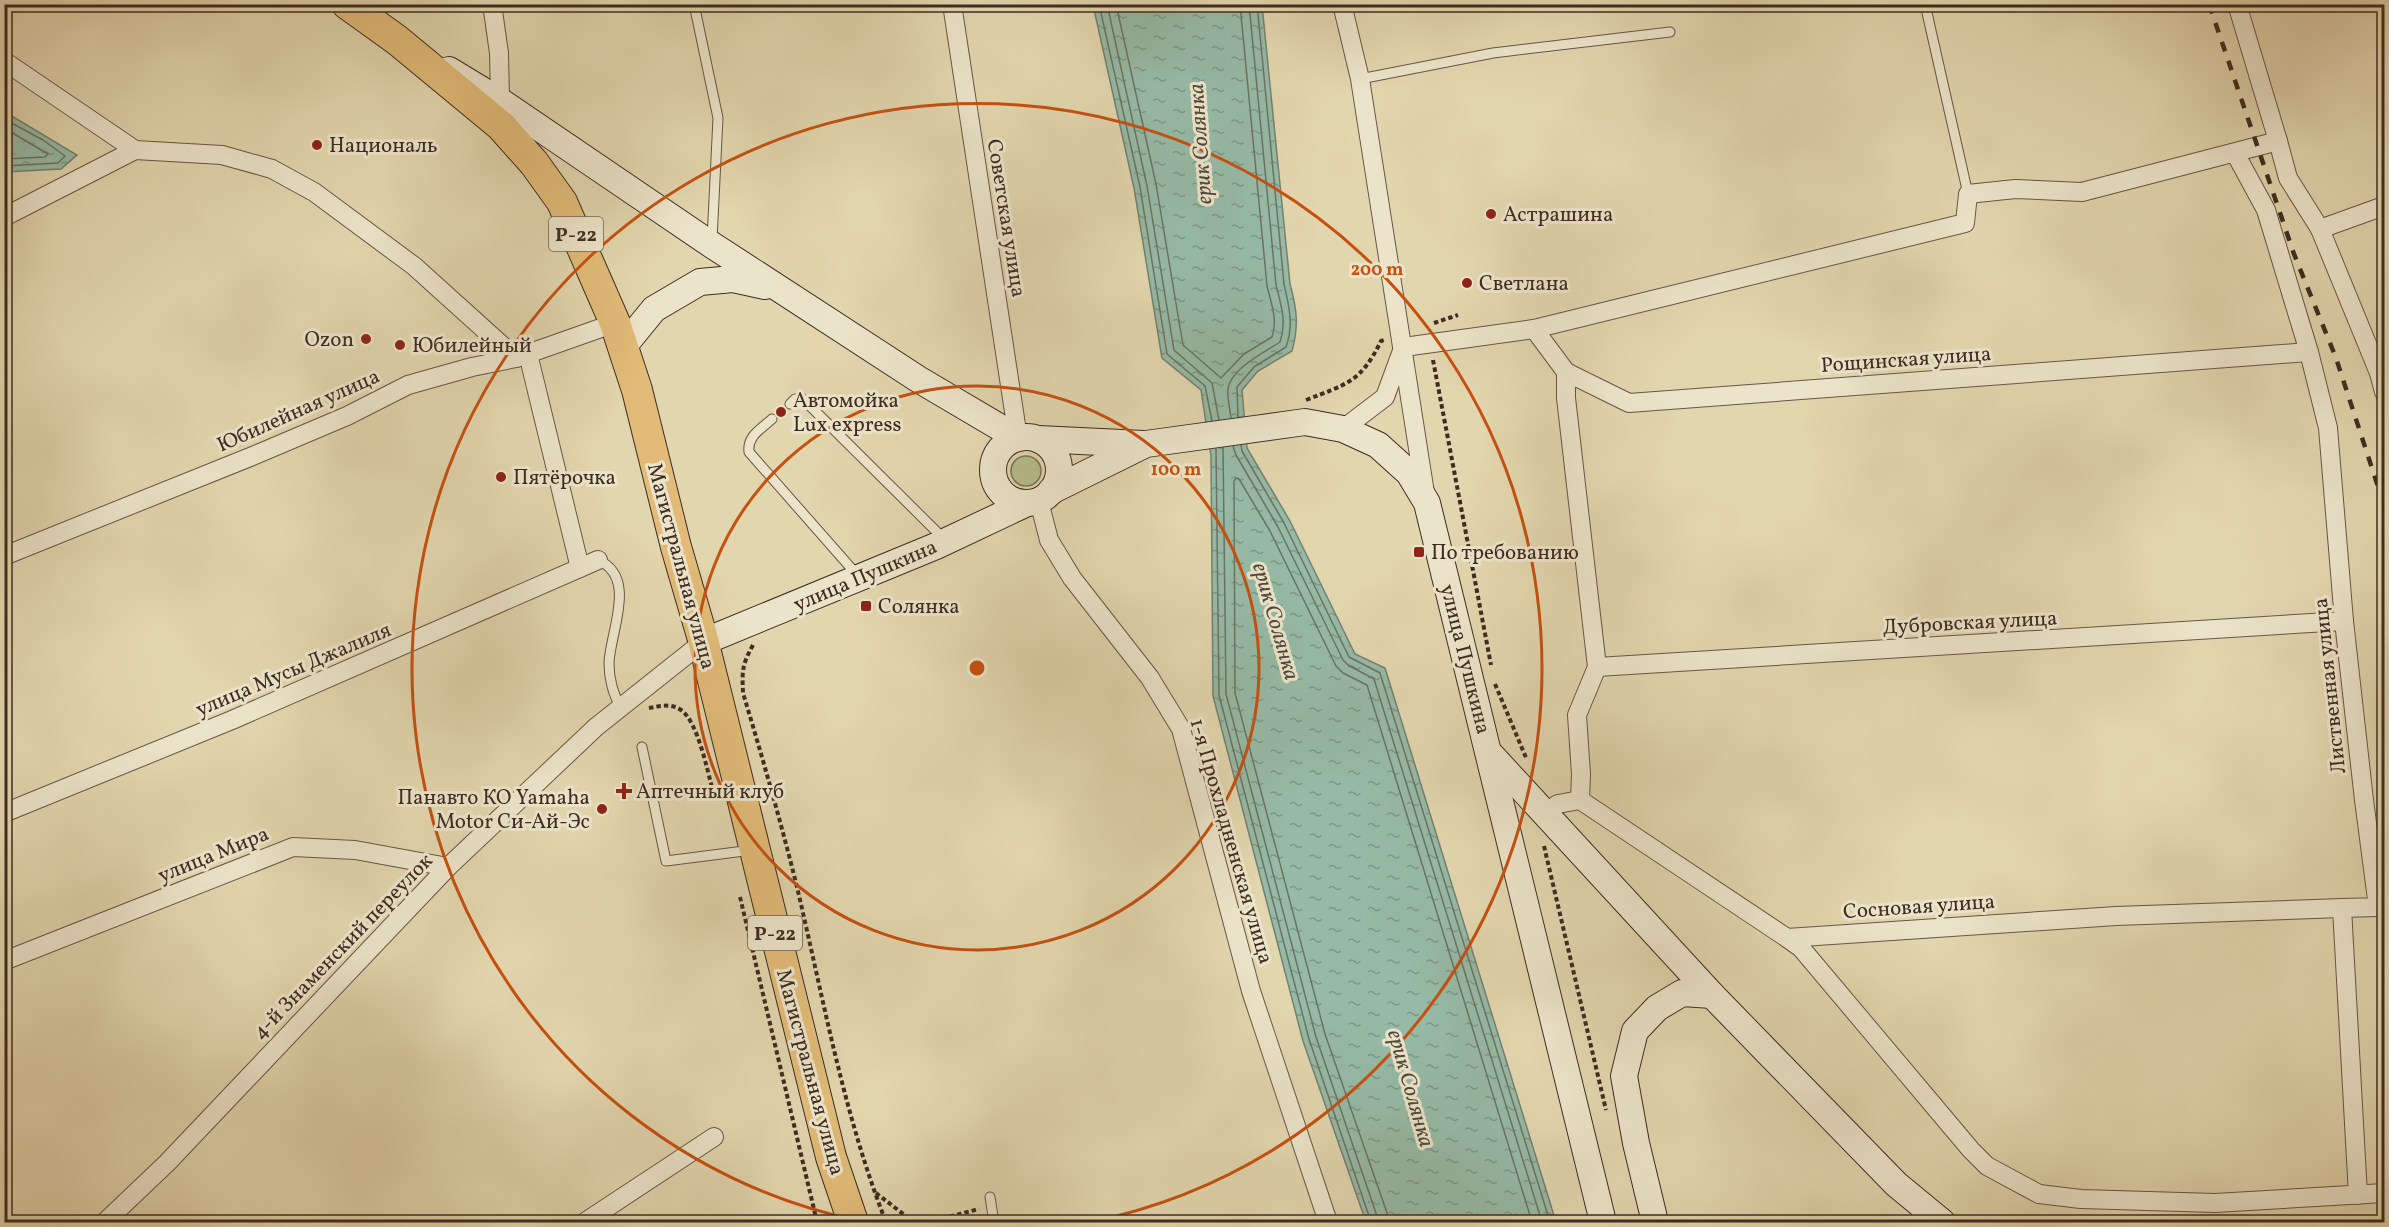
<svg xmlns="http://www.w3.org/2000/svg" width="2389" height="1227" font-family="Vollkorn,serif">
<style>
.grass{fill:#b3be8b;stroke:#787556;stroke-width:1.5}
.water{fill:url(#water-ripples);stroke:#738171;stroke-width:1.5}
.lines{fill:none;stroke-linecap:round;stroke-linejoin:round}
.shore{stroke:#6a7364;stroke-width:1.5}
.service-casing{stroke:#675645;stroke-width:11}
.minor-casing{stroke:#675645;stroke-width:20}
.secondary-casing{stroke:#3e2c22;stroke-width:28}
.trunk-casing{stroke:#3e2c22;stroke-width:32}
.path{stroke:#3e2c22;stroke-width:4;stroke-dasharray:4.5 3;stroke-linecap:butt}
.service{stroke:#ece4ca;stroke-width:9}
.minor{stroke:#ece4ca;stroke-width:18}
.secondary{stroke:#ece4ca;stroke-width:26}
.trunk{stroke:#e1bb77;stroke-width:30}
.rail{stroke:#3e2c22;stroke-width:4.5;stroke-dasharray:10 10;stroke-linecap:butt}
.ring{fill:none;stroke:#c65010;stroke-width:3}
.poi-dot{fill:#8f2418;stroke:#ece4ca;stroke-width:2}
.labels{text-anchor:middle;stroke-width:6;stroke-linejoin:round;paint-order:stroke}
.shield{fill:#ece4ca;stroke:#726354;stroke-width:1.5}
.shield-label{font-size:20px;font-weight:bold;fill:#3e2c22}
.poi-label{font-size:21px;fill:#3e2c22;stroke:#ece4ca;text-anchor:start}
.street-label{font-size:21px;fill:#3e2c22;stroke:#ece4ca}
.water-label{font-size:22px;font-style:italic;fill:#50483c;stroke:#ece4ca}
.centre{fill:#c65010;stroke:#ece4ca;stroke-width:3}
.ring-label{font-size:18px;text-anchor:middle;font-weight:bold;fill:#c65010;stroke:#ece4ca;stroke-width:6;stroke-linejoin:round;paint-order:stroke}
</style>
<defs>
<pattern id="water-ripples" width="26" height="14" patternUnits="userSpaceOnUse" patternTransform="scale(1.5)"><rect width="26" height="14" fill="#96baa6"/><path d="M2 4q2-2 4 0t4 0M15 11q2-2 4 0t4 0" fill="none" stroke="#7c9787"/></pattern>
</defs>
<rect width="100%" height="100%" fill="#e2d6ae"/>
<filter id="stains"><feTurbulence type="fractalNoise" baseFrequency=".00333" numOctaves="4"/><feColorMatrix values="0 0 0 0 .2 0 0 0 0 .09 0 0 0 0 .02 0 0 0 .5 -.17"/></filter>
<radialGradient id="worn" r=".72"><stop offset=".6" stop-color="#630" stop-opacity="0"/><stop offset="1" stop-color="#630" stop-opacity=".3"/></radialGradient>
<circle class="grass" cx="1026" cy="471" r="15"/>
<g class="water">
<path d="M1093,5H1262L1290,284C1297,310 1299,325 1292,351L1258,371L1242,390L1247,448L1290,521L1355,654L1385,668L1556,1222H1366L1303,1041L1213,696L1211,456L1201,390L1162,358L1134,188Z"/>
<polygon points="5,112 77,155 61,169 5,172"/>
</g>
<g class="lines">
<g class="shore">
<polyline points="1099,4 1140,187 1167,354 1205,386 1212,421"/>
<polyline points="1107,4 1147,186 1174,350 1212,383 1219,420"/>
<path d="M1116,4L1156,184L1183,345L1221,378L1244,354L1272,337C1278,320 1271,303 1267,286L1240,4"/>
<polyline points="4,119 43,140 65,156 58,163 4,166"/>
<polyline points="4,128 48,154 45,157 4,159"/>
<path d="M1238,417L1237,387L1254,367L1286,347C1294,325 1289,306 1284,284L1257,4"/>
<path d="M1231,418C1230,409 1227,398 1228,389C1230,369 1265,352 1280,342C1287,322 1281,305 1276,285L1249,4"/>
<polyline points="1241,445 1242,451 1284,523 1349,657 1380,673 1550,1222"/>
<polyline points="1233,446 1236,455 1278,527 1343,660 1348,665 1374,679 1542,1222"/>
<polyline points="1223,448 1226,694 1316,1037 1379,1222"/>
<polyline points="1216,449 1219,695 1309,1039 1371,1222"/>
<polyline points="1388,1222 1387,1213 1325,1034 1235,693 1234,481 1236,478 1239,479 1270,531 1336,666 1343,673 1367,685 1532,1222"/>
</g>
<g class="service-casing">
<g id="service">
<polyline points="694,4 718,118 712,240"/>
<polyline points="1925,4 1968,194"/>
<polyline points="1360,79 1493,53 1670,32"/>
<polyline points="790,404 795,399 803,399 944,539"/>
<path d="M772,419C761,429 747,436 749,452L858,576"/>
<path d="M598,560C638,577 610,632 609,663C609,680 613,692 620,707"/>
<polyline points="642,747 666,861 752,850"/>
<polyline points="990,1197 994,1222"/>
</g>
</g>
<g class="minor-casing">
<g id="minor">
<polyline points="492,4 499,53 500,101"/>
<polyline points="952,4 1018,438"/>
<polyline points="1342,4 1360,79 1425,493"/>
<polyline points="4,61 135,150 222,155 272,169 314,192 414,266 516,358"/>
<polyline points="2278,141 2288,178 2320,229 2384,206"/>
<polyline points="2235,153 2266,210 2309,352 2328,428 2344,621 2364,800 2378,907 2342,908 2358,1195"/>
<polyline points="4,217 135,150"/>
<polyline points="2320,229 2379,373 2384,392"/>
<polyline points="1534,329 1566,372 1629,403 2309,352"/>
<polyline points="1404,347 1534,329 1965,223 1968,194 2015,189 2082,192 2278,141 2237,4"/>
<polyline points="528,354 580,568"/>
<polyline points="1566,372 1566,398 1597,667 1577,715 1581,774 1580,800"/>
<polyline points="1343,429 1385,397 1403,348"/>
<polyline points="1039,501 1049,540 1072,578 1150,678 1181,729 1251,991 1328,1222"/>
<polyline points="4,556 255,455 347,416 408,385 472,367 516,358 615,323"/>
<polyline points="1597,667 2344,621"/>
<polyline points="4,813 232,720 598,560"/>
<polyline points="1545,814 1558,804 1580,800 1787,938 2116,916 2342,908"/>
<polyline points="1787,938 1801,948 1971,1150 1987,1166 2039,1194 2081,1199 2215,1203 2384,1193"/>
<polyline points="4,961 293,847 355,850 448,867"/>
<polyline points="105,1222 167,1163 448,867 596,727 703,642"/>
<polyline points="585,1222 714,1137"/>
</g>
</g>
<g class="secondary-casing">
<g id="secondary">
<polyline points="449,70 500,101 712,245 918,379 1018,438"/>
<polyline points="623,347 654,309 700,282 733,279 765,286"/>
<circle cx="1026" cy="470" r="33"/>
<polyline points="1038,439 1143,444"/>
<polyline points="1051,491 1146,444 1305,422 1343,429 1378,445 1409,473 1427,503 1603,1222"/>
<polyline points="703,642 936,546 1025,504"/>
<polyline points="1492,756 1712,995 1896,1184 1942,1222"/>
<polyline points="1655,1222 1636,1143 1624,1076 1635,1031 1657,1008 1682,993 1712,995"/>
</g>
</g>
<g class="trunk-casing">
<polyline id="trunk" points="347,4 397,40 501,126 534,163 562,202 615,323 637,390 676,547 702,636 831,1157 853,1222"/>
</g>
<g class="path">
<polyline points="1434,323 1458,315"/>
<polyline points="1433,360 1491,665"/>
<path d="M1306,400C1347,384 1361,382 1381,341L1384,340"/>
<path d="M753,645C742,665 742,670 743,693C762,756 780,819 796,883C823,996 843,1113 886,1222"/>
<polyline points="1495,684 1527,760"/>
<path d="M649,708C660,706 671,703 681,710C698,722 707,770 713,791"/>
<polyline points="1544,846 1606,1110"/>
<polyline points="740,897 817,1222"/>
<polyline points="876,1193 911,1220 926,1222"/>
<polyline points="928,1222 979,1209"/>
</g>
<use href="#service" class="service"/>
<use href="#minor" class="minor"/>
<use href="#secondary" class="secondary"/>
<use href="#trunk" class="trunk"/>
<polyline class="rail" points="2209,4 2294,254 2336,358 2384,505"/>
</g>
<g class="ring">
<circle cx="977" cy="668" r="282"/>
<path d="M864 1222A565 565 0 1 1 1090 1222"/>
</g>
<g class="poi-dot">
<circle cx="317" cy="145" r="6"/>
<circle cx="1491" cy="214" r="6"/>
<circle cx="1467" cy="283" r="6"/>
<circle cx="366" cy="339" r="6"/>
<circle cx="400" cy="345" r="6"/>
<circle cx="781" cy="412" r="6"/>
<circle cx="501" cy="477" r="6"/>
<rect x="1413" y="546" width="12" height="12" rx="3"/>
<rect x="860" y="600" width="12" height="12" rx="3"/>
<path d="M621 782h6v6h6v6h-6v6h-6v-6h-6v-6h6z"/>
<circle cx="602" cy="809" r="6"/>
</g>
<g class="labels">
<g class="shield">
<rect x="549" y="217" width="54" height="34" rx="4.5"/>
<rect x="748" y="916" width="54" height="34" rx="4.5"/>
</g>
<g class="shield-label">
<text x="576" y="241">Р-22</text>
<text x="775" y="940">Р-22</text>
</g>
<g class="poi-label">
<text x="329" y="152">Националь</text>
<text x="1503" y="221">Астрашина</text>
<text x="1479" y="290">Светлана</text>
<text x="354" y="346" text-anchor="end">Ozon</text>
<text x="412" y="352">Юбилейный</text>
<text x="793" y="407">Автомойка<tspan x="793" dy="24">Lux express</tspan></text>
<text x="513" y="484">Пятёрочка</text>
<text x="1431" y="559">По требованию</text>
<text x="878" y="613">Солянка</text>
<text x="636" y="798">Аптечный клуб</text>
<text x="590" y="804" text-anchor="end">Панавто КО Yamaha<tspan x="590" dy="24">Motor Си-Ай-Эс</tspan></text>
</g>
<g class="street-label">
<text transform="translate(1007 218) rotate(81)" y="7">Советская улица</text>
<text transform="translate(1906 359) rotate(-4)" y="7">Рощинская улица</text>
<text transform="translate(298 410) rotate(-24)" y="7">Юбилейная улица</text>
<text transform="translate(682 566) rotate(75)" y="7">Магистральная улица</text>
<text transform="translate(865 575) rotate(-23)" y="7">улица Пушкина</text>
<text transform="translate(1970 622) rotate(-3)" y="7">Дубровская улица</text>
<text transform="translate(1466 659) rotate(76)" y="7">улица Пушкина</text>
<text transform="translate(293 669) rotate(-23)" y="7">улица Мусы Джалиля</text>
<text transform="translate(2329 686) rotate(-96)" y="7">Лиственная улица</text>
<text transform="translate(1232 841) rotate(74)" y="7">1-я Прохладненская улица</text>
<text transform="translate(213 854) rotate(-22)" y="7">улица Мира</text>
<text transform="translate(1919 906) rotate(-4)" y="7">Сосновая улица</text>
<text transform="translate(342 946) rotate(-46)" y="7">4-й Знаменский переулок</text>
<text transform="translate(811 1072) rotate(75)" y="7">Магистральная улица</text>
</g>
<g class="water-label">
<text transform="translate(1199 144) rotate(-94)" y="8">ерик Солянка</text>
<text transform="translate(1277 621) rotate(74)" y="8">ерик Солянка</text>
<text transform="translate(1412 1088) rotate(74)" y="8">ерик Солянка</text>
</g>
</g>
<circle cx="977" cy="668" r="9" class="centre"/>
<g class="ring-label">
<text x="1377" y="275">200 m</text>
<text x="1176" y="475">100 m</text>
</g>
<rect width="2389" height="1227" fill="none" stroke="#e2d6ae" stroke-width="24"/>
<rect x="6" y="6" width="2377" height="1215" fill="none" stroke="#3e2c22" stroke-width="3"/>
<rect x="12" y="12" width="2365" height="1203" fill="none" stroke="#3e2c22" stroke-width="1.5"/>
<rect width="100%" height="100%" filter="url(#stains)"/>
<rect width="100%" height="100%" fill="url(#worn)"/>
</svg>
